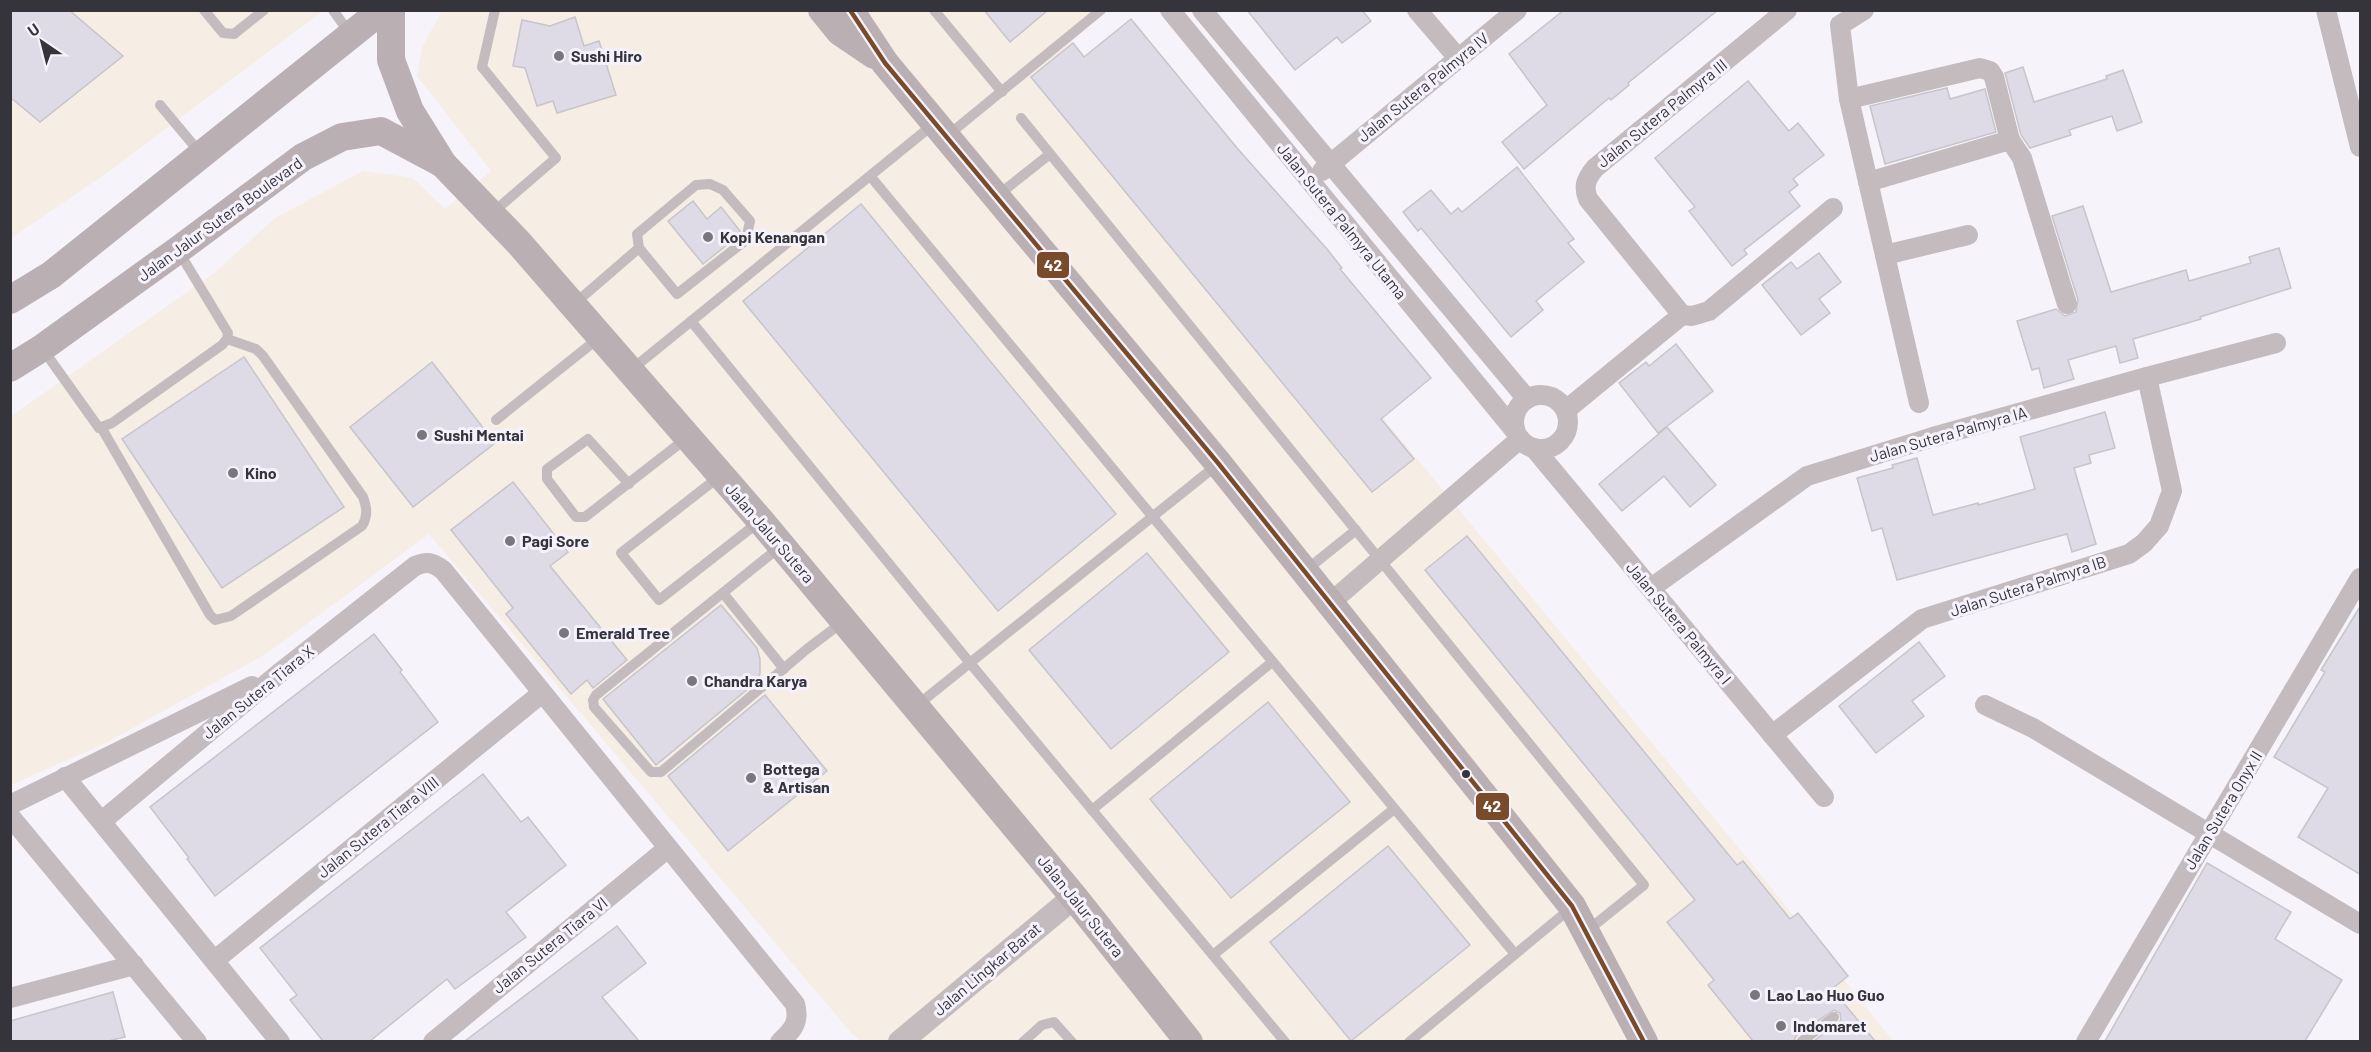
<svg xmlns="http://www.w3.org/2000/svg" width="2371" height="1052" font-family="Barlow,sans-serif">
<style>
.commercial{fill:#f6ede5}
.building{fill:#dedbe7;stroke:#c6c5ca;stroke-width:1.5}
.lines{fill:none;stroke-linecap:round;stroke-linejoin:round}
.service{stroke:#c4bbbe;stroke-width:10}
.minor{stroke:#c4bbbe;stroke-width:20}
.tertiary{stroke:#c4bbbe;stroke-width:24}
.secondary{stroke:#bab0b3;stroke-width:28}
.bus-1-casing{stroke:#f5f2fc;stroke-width:9}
.bus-1{stroke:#7a4b2a;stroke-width:4.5}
.poi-dot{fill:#79777e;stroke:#f5f2fc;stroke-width:2}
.bus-dot{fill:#36343b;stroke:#f5f2fc;stroke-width:2}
.labels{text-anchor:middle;stroke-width:6;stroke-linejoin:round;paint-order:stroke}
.poi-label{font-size:16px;font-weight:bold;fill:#36343b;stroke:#f5f2fc;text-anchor:start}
.street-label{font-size:16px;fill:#36343b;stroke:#f5f2fc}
.line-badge{stroke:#f5f2fc;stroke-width:2}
.badge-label{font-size:16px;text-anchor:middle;font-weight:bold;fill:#fff}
</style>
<rect width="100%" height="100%" fill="#f6f4fa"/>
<g class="commercial">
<polygon points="11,11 323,11 107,173 11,238"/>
<polygon points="442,11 1106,11 1071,40 1757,870 1893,1041 861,1041 852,1034 429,534 266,654 106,743 11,785 10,417 214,273 275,218 363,171 413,178 445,209 491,171 417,76 422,47"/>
</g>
<g class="building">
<polygon points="10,10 69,10 123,56 40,122 10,97"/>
<polygon points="984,10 1048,10 1010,42"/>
<polygon points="1247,10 1362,10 1371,21 1342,43 1337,37 1295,70"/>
<polygon points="1564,10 1718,10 1628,83 1629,85 1611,100 1609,98 1524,169 1502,142 1547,105 1509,54"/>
<polygon points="575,17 584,46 599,41 616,95 557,113 553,101 537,106 525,68 513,66 522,20 550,26"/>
<polygon points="1131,19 1237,148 1327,249 1342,268 1340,269 1431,378 1381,419 1414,459 1372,492 1031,77 1073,43 1084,57"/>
<polygon points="2023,67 2034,102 2107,79 2106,76 2123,70 2142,122 2117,131 2112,116 2069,130 2071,135 2030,148 2021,135 2005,73"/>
<polygon points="1748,81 1789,131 1798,123 1824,155 1793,179 1798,185 1789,192 1800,206 1744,250 1747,254 1732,266 1689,211 1695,207 1655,158"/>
<polygon points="1947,88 1950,99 1985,89 1996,132 1885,164 1870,106"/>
<polygon points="1517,167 1574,239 1568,243 1584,262 1536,301 1543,310 1511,337 1421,228 1418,231 1403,212 1431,190 1451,214 1458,208 1462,212"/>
<polygon points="693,201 707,219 721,207 740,231 727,243 728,244 703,264 668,221"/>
<polygon points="861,204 1116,514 998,611 743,301"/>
<polygon points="2083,206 2111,292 2186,270 2189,281 2251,263 2249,257 2279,248 2291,288 2200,317 2201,319 2133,339 2138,358 2120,363 2116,346 2068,360 2074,379 2044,388 2039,368 2032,370 2017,321 2056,309 2065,316 2076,312 2078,300 2052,216"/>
<polygon points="1819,253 1841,282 1819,299 1830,313 1801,335 1762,285 1791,262 1797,269"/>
<polygon points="1676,344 1713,391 1658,433 1619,383 1646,362 1649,366"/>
<polygon points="244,357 344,507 222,588 122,439"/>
<polygon points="432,362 495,443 413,507 350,427"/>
<polygon points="2105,412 2115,448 2089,455 2091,463 2074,468 2096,544 2072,552 2067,534 1897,580 1882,528 1872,531 1857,478 1893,468 1892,465 1917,458 1933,515 1978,503 1978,505 2035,489 2020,437"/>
<polygon points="1667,427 1716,485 1690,507 1664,476 1622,511 1599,484"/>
<polygon points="513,482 568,552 550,566 627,660 593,688 587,680 571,694 506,614 513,608 451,530"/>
<polygon points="1467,536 1737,865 1743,861 1790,919 1798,913 1848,976 1832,989 1875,1041 1814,1041 1841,1020 1840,1013 1834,1010 1796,1036 1794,1041 1753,1041 1708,985 1714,980 1667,922 1695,900 1425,570"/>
<polygon points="1147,553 1229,652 1111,749 1029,650"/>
<polygon points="721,605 757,648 760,659 760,674 755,683 656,765 603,699"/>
<polygon points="2361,605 2361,875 2298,837 2328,788 2274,757 2325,672 2321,670"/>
<polygon points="374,634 402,670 400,672 438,722 215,896 187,859 189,858 150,807"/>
<polygon points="1919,642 1945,676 1912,701 1924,716 1876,753 1839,706"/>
<polygon points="765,695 827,771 728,851 668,776"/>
<polygon points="1268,702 1350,802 1231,898 1150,799"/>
<polygon points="483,774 521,822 528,817 566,865 506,912 526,937 455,989 447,979 370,1041 323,1041 290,1000 297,995 260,948"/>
<polygon points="1388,846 1470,945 1351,1041 1270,942"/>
<polygon points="2207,863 2291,912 2275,939 2342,980 2305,1041 2105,1041"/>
<polygon points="617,926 646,963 602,997 639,1041 465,1041"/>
<polygon points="113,992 125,1037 108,1041 10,1041 10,1021"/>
</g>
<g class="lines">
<g class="service">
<polyline points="204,10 223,33 234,34 264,10"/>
<polyline points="333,10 350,34"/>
<polyline points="934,10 1002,92"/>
<polyline points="160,105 201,154"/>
<polyline points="1021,118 1644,885 1587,931"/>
<polyline points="947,136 1101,10"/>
<polyline points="871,177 1515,954"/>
<polygon points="710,184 723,190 750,221 746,240 677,294 639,248 637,234 696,185"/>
<polyline points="997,196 1050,154"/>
<polyline points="491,214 556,158 482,67 495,10"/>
<polyline points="573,305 639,248"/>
<polyline points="691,321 970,663 1285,1042"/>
<polyline points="42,348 99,428 112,423 222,345 227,339 228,333 179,252"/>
<polyline points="631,370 935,123"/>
<polyline points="496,420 600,337"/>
<path d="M101,427L210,615L215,620L231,616L362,526C368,516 367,508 363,497L263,356L256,349L227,339"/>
<polyline points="720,476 621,553 659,600 760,521"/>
<polyline points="629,484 588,439 547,469 547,479 576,517 585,517 688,437"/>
<polyline points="781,546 596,695 593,700 594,707 651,772 661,772 807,649 844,621"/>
<polyline points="1305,571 1356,530"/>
<polyline points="723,593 784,669"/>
<polyline points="915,707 1217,465"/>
<polyline points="1092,810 1272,662"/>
<polyline points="1213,955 1394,809"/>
<polyline points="1023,1042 1042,1025 1054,1022 1072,1042"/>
<polyline points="1409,1042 1571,908"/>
<polyline points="1801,1042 1834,1017"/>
</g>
<g class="minor">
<polyline points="1170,10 1515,431"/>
<polyline points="1202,10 1527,399"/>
<polyline points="1417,10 1458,58"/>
<polyline points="1864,10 1840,25 1849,99 1919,403"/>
<polyline points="2326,10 2360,147"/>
<polyline points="1849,99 1980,68 1990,71 1994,77 2010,140"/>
<polyline points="1322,171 1517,10"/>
<polyline points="1868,182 2010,140 2022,158 2067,304"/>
<polyline points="1885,255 1968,235"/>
<path d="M1682,315L1588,199C1583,186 1586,179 1595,168L1787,10"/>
<circle cx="1541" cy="422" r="27"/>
<polyline points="1566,410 1682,315 1692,316 1709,311 1833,208"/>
<polyline points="1534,448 1824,797"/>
<polyline points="1651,588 1807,476 1933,437 2147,377 2276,343"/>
<polyline points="1330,603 1520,439"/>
<polyline points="1985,705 2033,728 2360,924"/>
<polyline points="1772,735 1922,619 2129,554 2144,543 2159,526 2172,491 2147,377"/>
<polyline points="65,777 280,1042"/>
<polyline points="10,805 252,686"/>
<polyline points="10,816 197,1042"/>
<path d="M102,821L282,671L415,566C427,561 432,562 443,570L795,1004C800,1022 793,1030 780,1042"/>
<polyline points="215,960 542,693"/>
<polyline points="10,998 134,965"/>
<polyline points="433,1042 668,848"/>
<polyline points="2086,1042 2360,578"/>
</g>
<polyline class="tertiary" points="900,1042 1074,897"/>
<g class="secondary">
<polyline points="391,10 391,60 410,111 443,164 519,243 760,520 1074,897 1189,1042"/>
<polyline points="822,10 840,32 874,55"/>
<polyline points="850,10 885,63 1218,463 1572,906 1644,1042"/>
<polyline points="10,300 51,275 382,10"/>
<polyline points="10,368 42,348 178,250 303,157 342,137 381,131 441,163"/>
</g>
<g class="bus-1-casing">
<polyline id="bus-1" points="850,10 885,63 1218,463 1572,906 1644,1042"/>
</g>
<use href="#bus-1" class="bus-1"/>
</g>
<g class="poi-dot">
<circle cx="559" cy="56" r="6"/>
<circle cx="708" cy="237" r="6"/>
<circle cx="422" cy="435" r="6"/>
<circle cx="233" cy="473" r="6"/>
<circle cx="510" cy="541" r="6"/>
<circle cx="564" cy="633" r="6"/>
<circle cx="692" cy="681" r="6"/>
<circle cx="751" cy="778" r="6"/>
<circle cx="1755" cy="995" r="6"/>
<circle cx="1781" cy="1026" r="6"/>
</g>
<circle class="bus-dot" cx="1466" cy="774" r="5"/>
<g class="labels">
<g class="poi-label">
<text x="571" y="62">Sushi Hiro</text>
<text x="720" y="243">Kopi Kenangan</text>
<text x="434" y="441">Sushi Mentai</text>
<text x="245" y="479">Kino</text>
<text x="522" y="547">Pagi Sore</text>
<text x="576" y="639">Emerald Tree</text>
<text x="704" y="687">Chandra Karya</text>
<text x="763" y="775">Bottega<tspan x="763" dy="18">&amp; Artisan</tspan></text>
<text x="1767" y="1001">Lao Lao Huo Guo</text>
<text x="1793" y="1032">Indomaret</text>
</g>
<g class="street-label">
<text transform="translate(1423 87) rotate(-39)" y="6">Jalan Sutera Palmyra IV</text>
<text transform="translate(1662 113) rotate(-39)" y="6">Jalan Sutera Palmyra III</text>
<text transform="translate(220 219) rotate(-36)" y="6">Jalan Jalur Sutera Boulevard</text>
<text transform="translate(1342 221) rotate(51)" y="6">Jalan Sutera Palmyra Utama</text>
<text transform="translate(1948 434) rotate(-16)" y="6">Jalan Sutera Palmyra IA</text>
<text transform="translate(770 533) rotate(49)" y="6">Jalan Jalur Sutera</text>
<text transform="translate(2028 586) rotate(-18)" y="6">Jalan Sutera Palmyra IB</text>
<text transform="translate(1679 623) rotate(50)" y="6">Jalan Sutera Palmyra I</text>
<text transform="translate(258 692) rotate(-39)" y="6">Jalan Sutera Tiara X</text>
<text transform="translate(2223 810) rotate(-59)" y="6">Jalan Sutera Onyx II</text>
<text transform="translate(378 827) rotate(-39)" y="6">Jalan Sutera Tiara VIII</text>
<text transform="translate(1081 906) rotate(51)" y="6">Jalan Jalur Sutera</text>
<text transform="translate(550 945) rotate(-39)" y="6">Jalan Sutera Tiara VI</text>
<text transform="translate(987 969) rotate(-40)" y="6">Jalan Lingkar Barat</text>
</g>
</g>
<g class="line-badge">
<rect x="1036" y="251" width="34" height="28" rx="6" fill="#7a4b2a"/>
<rect x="1475" y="792" width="35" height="29" rx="6" fill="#7a4b2a"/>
</g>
<g class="badge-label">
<text x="1053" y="271">42</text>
<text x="1492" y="812">42</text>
</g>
<rect width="2371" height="1052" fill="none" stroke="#36343b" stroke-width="24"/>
<g transform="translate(42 42) rotate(325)" stroke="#f5f2fc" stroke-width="4.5" paint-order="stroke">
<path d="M0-4.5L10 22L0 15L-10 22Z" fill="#36343b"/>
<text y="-9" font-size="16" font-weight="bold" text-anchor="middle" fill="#36343b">U</text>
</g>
</svg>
